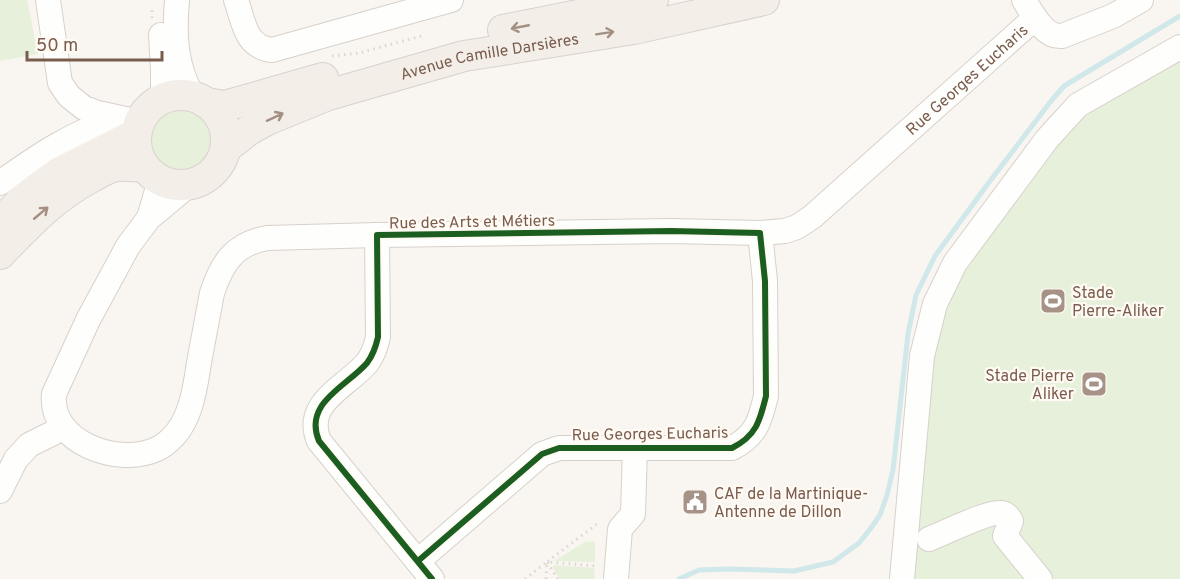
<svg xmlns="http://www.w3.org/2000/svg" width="1180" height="579" font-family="Overpass,sans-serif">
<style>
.green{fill:#e7f0db}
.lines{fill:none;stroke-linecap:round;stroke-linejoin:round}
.stream{stroke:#d0e8ea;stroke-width:5}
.minor-casing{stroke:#d7d1cb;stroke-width:26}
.major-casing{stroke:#dad1cc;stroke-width:32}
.path{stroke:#dcd5d0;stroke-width:3;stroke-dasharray:1.5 4.5;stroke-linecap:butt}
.minor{stroke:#fefefd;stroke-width:24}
.major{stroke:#f3eee8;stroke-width:30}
.cycleway-casing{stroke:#fffaf3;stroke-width:10}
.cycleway{stroke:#1b5e20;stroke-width:6}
.oneway{stroke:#a48f83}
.labels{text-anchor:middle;stroke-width:4.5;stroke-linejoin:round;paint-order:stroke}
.street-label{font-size:16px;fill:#7a5c4d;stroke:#fffaf3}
.poi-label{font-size:16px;fill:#7a5c4d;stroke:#fffaf3;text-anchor:start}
</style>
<rect width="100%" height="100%" fill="#f9f5f0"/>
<g class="green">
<polygon points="0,0 27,0 38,54 0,61"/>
<polygon points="1180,37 1180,579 893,579 918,337 1047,128"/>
<circle cx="180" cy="140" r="33"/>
<polygon points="595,541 595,562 554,561 585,542"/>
<polygon points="554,565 594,568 595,579 560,579 553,568"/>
</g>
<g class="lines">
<polyline class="stream" points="679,579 699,570 728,569 794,571 833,562 859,543 871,528 880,515 887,495 893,470 908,334 916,295 935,256 990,181 1051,101 1064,86 1180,16"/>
<g class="minor-casing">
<g id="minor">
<polyline points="48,0 60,83 69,96 84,108 98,113 139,122"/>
<path d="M177,0C174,34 175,66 193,97"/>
<path d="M236,0C244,22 245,47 272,50L451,0"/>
<path d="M1024,0C1032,13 1044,38 1062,36L1113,16L1141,0"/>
<polyline points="161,35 163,69 163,98"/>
<path d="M0,183C39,155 72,133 118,118"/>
<path d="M190,184L149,218L128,246L88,320L54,394C49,443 119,467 157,449C164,446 173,438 178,431C193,411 196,381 200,357C204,336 208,315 212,293C222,263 234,244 267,238L377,235"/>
<polyline points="149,218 160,180"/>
<polyline points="0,491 16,459 29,445 63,428"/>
<path d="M929,539C942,534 989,511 1000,513C1006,513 1008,516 1011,521L1005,536L1040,579"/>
<path d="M418,561L542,454L559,448H732C756,436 760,421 766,396L765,281L760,233"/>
<path id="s1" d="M432,579L319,441C303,403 346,387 367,363C373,355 376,346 378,337L377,235L671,231L760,233L785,231L797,227L812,217L1035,18"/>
<polyline points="616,579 620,529 633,514 635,447"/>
<polyline points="902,579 922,356 935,304 955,263 1047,139 1078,105 1180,47"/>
</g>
</g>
<g class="major-casing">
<g id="major">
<polyline points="503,30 653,0"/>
<circle cx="181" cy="140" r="45"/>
<polyline points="206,103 225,106 323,78"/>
<path id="s2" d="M226,148L249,130L267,120L328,95L464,56L634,29L764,0"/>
<polyline points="0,223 23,199 58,173 136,134"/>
<path d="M0,254C30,223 53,198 92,177C100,173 108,167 117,166C126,165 136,167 145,167"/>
</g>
</g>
<g class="path">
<polyline points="152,18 152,8"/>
<polyline points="332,56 359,53 425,35"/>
<polyline points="210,187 218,182 226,171"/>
<polyline points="525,579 547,562"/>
<polyline points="546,579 547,562 597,524 601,524"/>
<polyline points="558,579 547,562 597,566"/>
</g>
<use href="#minor" class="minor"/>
<use href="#major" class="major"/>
<g class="cycleway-casing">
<path id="cycleway" d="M418,561L542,454L559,448H732C756,436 760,421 766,396L765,281L760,233L671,231L377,235L378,337C376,346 373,355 367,363C346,387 303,403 319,441L432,579"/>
</g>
<use href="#cycleway" class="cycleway"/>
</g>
<defs><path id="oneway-shaft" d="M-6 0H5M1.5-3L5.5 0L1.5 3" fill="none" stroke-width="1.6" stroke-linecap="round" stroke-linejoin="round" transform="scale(1.5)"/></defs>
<g class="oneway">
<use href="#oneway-shaft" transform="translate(520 27) rotate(169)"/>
<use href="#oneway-shaft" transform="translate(605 33) rotate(-9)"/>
<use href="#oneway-shaft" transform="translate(275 117) rotate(-25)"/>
<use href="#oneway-shaft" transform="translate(41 213) rotate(-40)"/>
</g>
<defs>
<g id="stadium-square" transform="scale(1.35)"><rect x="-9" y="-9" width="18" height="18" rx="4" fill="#a69286" stroke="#fffaf3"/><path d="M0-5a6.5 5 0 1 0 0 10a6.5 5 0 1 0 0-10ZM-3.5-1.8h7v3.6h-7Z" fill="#fff"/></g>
<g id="civic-square" transform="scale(1.35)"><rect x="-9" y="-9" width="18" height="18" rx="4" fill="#a69286" stroke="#fffaf3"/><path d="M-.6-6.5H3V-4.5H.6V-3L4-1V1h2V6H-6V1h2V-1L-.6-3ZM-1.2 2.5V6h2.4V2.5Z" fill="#fff"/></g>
</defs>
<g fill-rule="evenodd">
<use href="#stadium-square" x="1053" y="301"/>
<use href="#stadium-square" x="1094" y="384"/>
<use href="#civic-square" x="695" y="502"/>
</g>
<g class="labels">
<g class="street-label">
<text dy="6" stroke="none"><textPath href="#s2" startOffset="282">Avenue Camille Darsières</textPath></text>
<text dy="6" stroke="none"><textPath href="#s1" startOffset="1054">Rue Georges Eucharis</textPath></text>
<text transform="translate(472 221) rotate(-1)" y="6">Rue des Arts et Métiers</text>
<text transform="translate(650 433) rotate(-1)" y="6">Rue Georges Eucharis</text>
</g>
<g class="poi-label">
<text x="1072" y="298">Stade<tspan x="1072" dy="18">Pierre-Aliker</tspan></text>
<text x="1074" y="381" text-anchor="end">Stade Pierre<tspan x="1074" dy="18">Aliker</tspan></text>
<text x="714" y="499">CAF de la Martinique-<tspan x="714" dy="18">Antenne de Dillon</tspan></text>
</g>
</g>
<path d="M27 51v9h135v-9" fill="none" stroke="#7a5c4d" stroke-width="3"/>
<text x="36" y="51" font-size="18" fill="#7a5c4d" stroke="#fffaf3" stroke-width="4.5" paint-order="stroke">50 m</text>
</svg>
